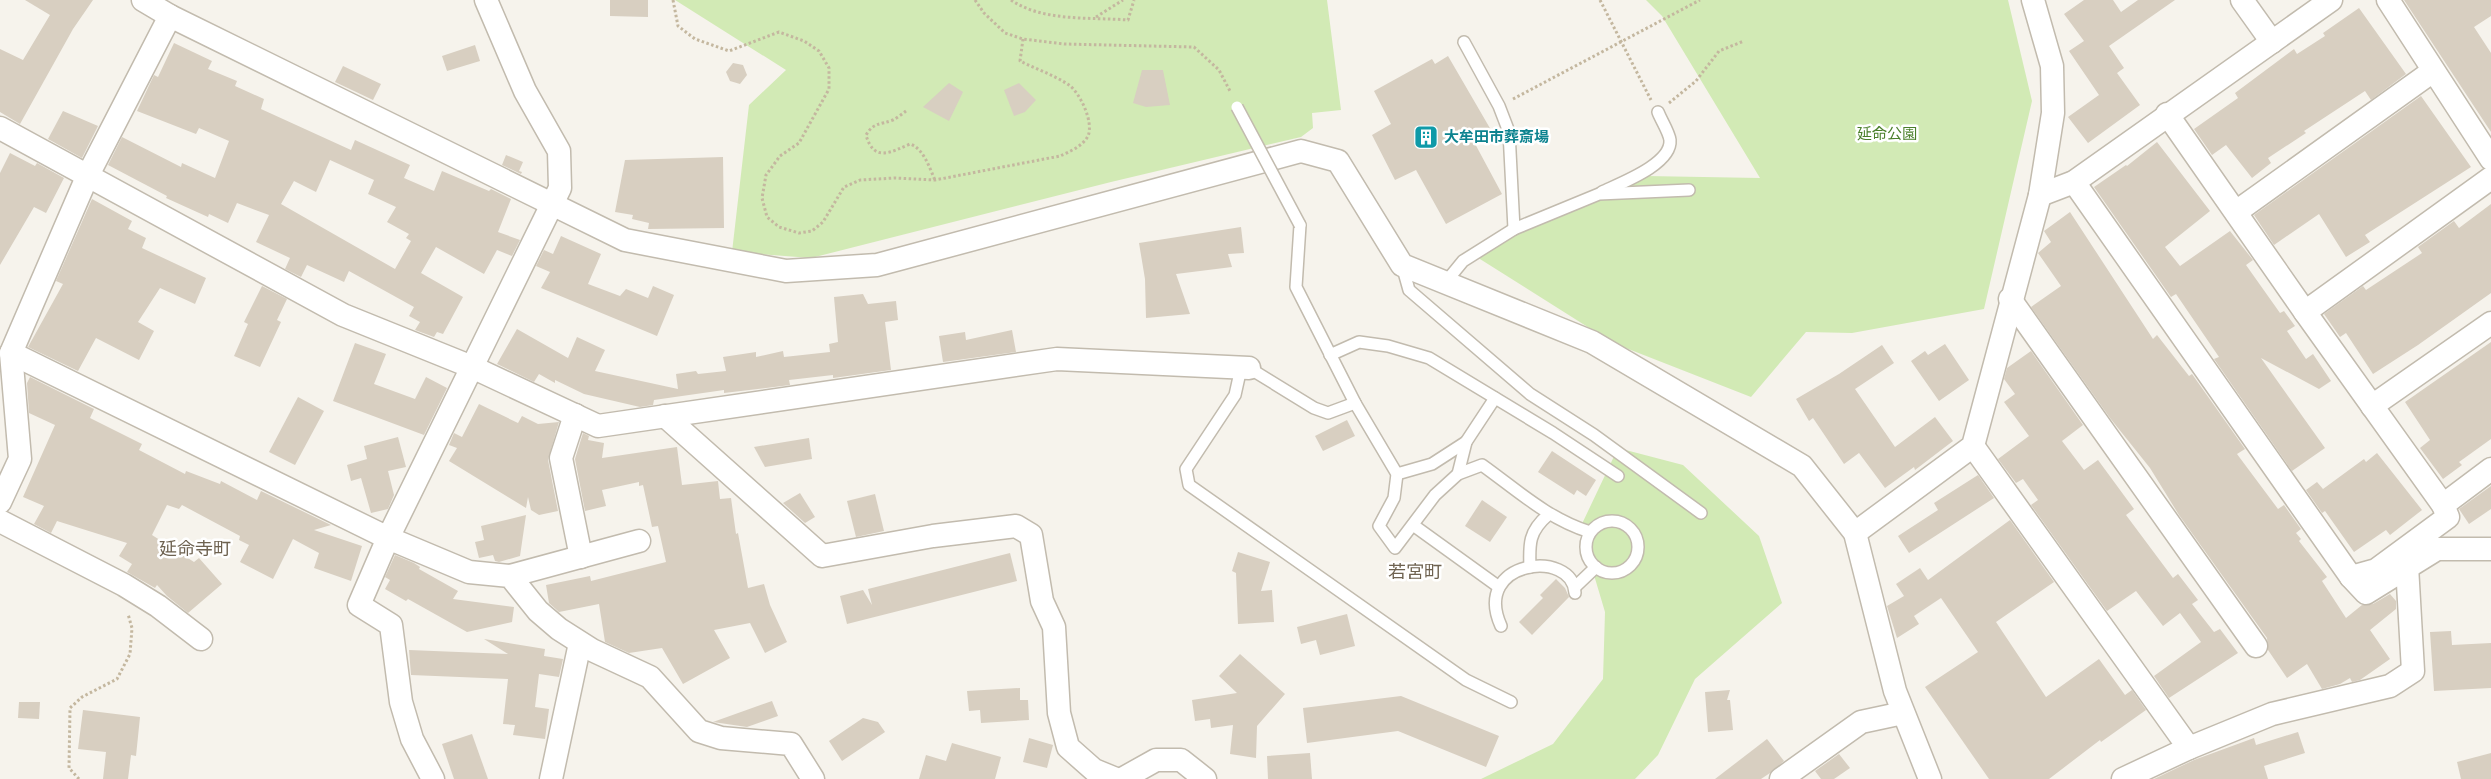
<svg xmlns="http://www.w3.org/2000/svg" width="2491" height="779" font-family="Manrope,'Noto Sans JP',sans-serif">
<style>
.green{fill:#d2eab5}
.building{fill:#d8cfc1;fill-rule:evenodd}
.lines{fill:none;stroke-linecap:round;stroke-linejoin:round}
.lane-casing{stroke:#c2bbae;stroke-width:14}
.street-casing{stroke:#c2bbae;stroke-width:25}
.path{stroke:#c4b79f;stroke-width:3;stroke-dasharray:2.5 2.5;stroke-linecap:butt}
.lane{stroke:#fff;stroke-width:11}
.street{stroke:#fff;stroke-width:22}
.lane-bridge-casing{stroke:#c2bbae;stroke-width:14;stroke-linecap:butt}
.lane-bridge{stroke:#fff;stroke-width:11}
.labels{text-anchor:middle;stroke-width:5;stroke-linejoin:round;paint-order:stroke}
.park-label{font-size:15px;fill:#4a7f2a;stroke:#fff}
.culture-label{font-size:15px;font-weight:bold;fill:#0d838f;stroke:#fff;text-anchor:start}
.quarter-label{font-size:18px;fill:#6e6250;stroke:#fff}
</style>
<rect width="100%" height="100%" fill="#f6f3ec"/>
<g class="green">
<polygon points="675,0 1327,0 1341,110 1312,113 1313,128 1301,137 1111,182 811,258 732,252 749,105 786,70"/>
<polygon points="1646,0 2008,0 2032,101 1984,309 1852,333 1806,332 1751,397 1613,343 1472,254 1646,176 1760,178 1662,16"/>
<polygon points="1618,448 1683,465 1759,536 1782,603 1695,679 1658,755 1635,779 1481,779 1553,744 1603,679 1605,612 1580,528"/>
</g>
<g class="building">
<polygon points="25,0 93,0 73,29 20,124 0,112 0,49 23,60 50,15"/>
<polygon points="610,0 648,0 648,17 610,16"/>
<polygon points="2084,0 2113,0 2121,12 2138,0 2175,0 2109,46 2124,68 2117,73 2140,105 2088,143 2068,117 2099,95 2069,51 2084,41 2064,14"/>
<polygon points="2404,0 2491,0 2491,16 2474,27 2491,53 2491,132"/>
<polygon points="2359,8 2406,74 2371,100 2365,91 2304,131 2306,133 2268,158 2271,163 2252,178 2226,145 2212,155 2194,129 2238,98 2235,93 2294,49 2297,54 2325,36 2323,33"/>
<path d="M174,43L212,61L208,69L237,81L235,86L264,99L261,109L351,150L355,140L410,165L404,178L434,191L442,171L489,191L491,189L511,199L498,232L520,240L512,256L497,250L484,274L436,247L421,273L463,297L443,334L437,332L434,337L415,330L420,322L409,316L414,307L349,271L344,282L307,265L301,277L285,269L290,258L256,242L269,215L237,203L228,223L209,214L208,217L166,198L167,196L108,165L122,137L181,167L182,163L215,178L229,141L199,128L196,134L137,111L154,75L158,77ZM330,160L374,180L368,194L396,207L387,222L409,234L406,238L411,241L395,269L281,204L294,181L316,192Z"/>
<polygon points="475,45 480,61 447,71 442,56"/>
<polygon points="1448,56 1491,130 1473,140 1502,194 1446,224 1416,170 1395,180 1372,135 1391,124 1374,91 1432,59 1435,64"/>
<polygon points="733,63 743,65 747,75 740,84 730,81 726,72"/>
<polygon points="343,66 381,84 373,100 335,82"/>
<polygon points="1142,70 1163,70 1170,105 1146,107 1133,103"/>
<polygon points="949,83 963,92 949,121 923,107"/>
<polygon points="1019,83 1036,100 1025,112 1014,116 1004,90"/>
<polygon points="2421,96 2471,167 2365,235 2370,242 2346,257 2319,214 2274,245 2254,215"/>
<polygon points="63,111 98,126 82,158 48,139"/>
<polygon points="2157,142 2210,211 2165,247 2180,266 2230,231 2253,260 2246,265 2280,313 2284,311 2295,326 2287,331 2306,359 2313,354 2331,381 2319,389 2261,358 2325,448 2292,471 2214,359 2219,357 2176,294 2171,297 2094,187 2126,165 2127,166"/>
<polygon points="10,153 35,166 37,163 64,178 46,213 34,207 0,265 0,173"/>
<polygon points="506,155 523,162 519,171 522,172 521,174 502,165"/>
<polygon points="723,157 724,228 648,229 649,223 632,219 633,215 615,212 625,160"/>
<polygon points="92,199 132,221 128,229 146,238 142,248 206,278 195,304 160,288 138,322 154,331 139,360 96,338 78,371 28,347 63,284 56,281"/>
<polygon points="2491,204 2491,293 2418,345 2373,374 2346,333 2340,337 2324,314 2363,286 2366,290 2422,253 2418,247 2454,221 2459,228"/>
<polygon points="2070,212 2153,339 2157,335 2189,376 2192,374 2245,449 2237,454 2278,509 2284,505 2301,529 2296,533 2301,539 2299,541 2327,577 2322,581 2346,618 2362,605 2373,604 2390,594 2396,601 2396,609 2370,630 2390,659 2360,680 2352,682 2350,678 2340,684 2322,689 2307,664 2287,678 2268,650 2267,638 2179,515 2150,468 2110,418 2031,307 2061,286 2038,253 2051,242 2044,231"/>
<polygon points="1241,227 1244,253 1228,254 1232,267 1176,274 1190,314 1146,318 1145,279 1139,243"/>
<polygon points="561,236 601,254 588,284 620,296 626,289 648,298 653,286 674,295 657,336 541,288 550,272 536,266 544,250 553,254"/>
<polygon points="262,286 287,299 277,320 281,322 260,367 234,356 248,324 244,322"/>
<polygon points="863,294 868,304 896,301 898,320 885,322 891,370 833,378 833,375 789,380 790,385 724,393 724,390 654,400 653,405 640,407 584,394 555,380 555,383 539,374 534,382 497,364 517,329 568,358 577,337 605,350 595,371 678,389 676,374 696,371 698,374 726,371 723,357 756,352 756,357 783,351 784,357 830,352 829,344 838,342 834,297"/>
<polygon points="1012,330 1016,352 943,362 939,336 965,332 966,340"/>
<polygon points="2491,342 2491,439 2459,462 2462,465 2443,479 2420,448 2430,440 2405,402"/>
<polygon points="355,343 386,354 374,384 415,399 426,377 447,388 424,435 333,401"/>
<polygon points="1945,344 1969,380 1939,401 1911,361 1925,351 1928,355"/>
<polygon points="1882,345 1894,363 1855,389 1895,447 1935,417 1953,441 1915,470 1914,467 1885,488 1859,453 1844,464 1813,418 1809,421 1796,399 1839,374"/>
<polygon points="2031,351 2083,425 2062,441 2084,470 2098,460 2134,509 2126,515 2173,578 2178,574 2198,600 2192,604 2214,632 2220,629 2238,653 2169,698 2154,676 2201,642 2180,613 2163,626 2136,591 2107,611 2031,505 2038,500 2023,479 2016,483 1998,459 2029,436 2004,402 2015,394 2004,379 2007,368"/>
<polygon points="30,377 94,409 90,418 142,444 139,450 185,474 186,471 220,484 221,481 257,500 261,491 331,525 314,530 362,546 351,581 314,568 319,553 293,539 273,579 240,562 249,545 239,540 240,536 182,505 179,509 167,505 152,535 194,562 199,558 222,584 188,613 167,596 157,585 155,588 127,572 132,564 119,556 127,543 57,521 51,533 34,524 44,506 23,497 55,425 29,413 27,383"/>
<polygon points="298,397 324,411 295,465 269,452"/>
<polygon points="479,404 518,423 522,416 538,424 559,422 548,460 558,511 539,515 531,510 528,497 526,508 449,461 457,448 449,445 454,433 462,437"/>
<polygon points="1347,420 1355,436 1323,451 1315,436"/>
<polygon points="583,433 589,436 588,440 604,443 602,458 677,447 682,485 718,481 720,499 731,498 736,534 738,533 748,588 764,584 770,605 787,642 765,653 750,623 714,630 730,658 683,684 662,648 629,653 605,642 599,604 559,612 549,603 546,585 590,576 591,581 666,562 658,526 652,527 643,485 639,486 639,482 602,490 606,506 585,511 575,459"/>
<polygon points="398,437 406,467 388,471 394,495 388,509 371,513 361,478 351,481 347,465 367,459 364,446"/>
<polygon points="809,438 812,459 765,467 754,447"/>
<polygon points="1552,451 1596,480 1586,496 1577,490 1574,495 1538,472"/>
<polygon points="2377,453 2422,510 2390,535 2386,530 2354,552 2325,511 2322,513 2306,490 2317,482 2323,489 2364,459 2366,462"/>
<polygon points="1978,475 1994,498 1909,553 1898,536 1938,510 1934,503"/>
<polygon points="2491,486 2491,509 2469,524 2459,509"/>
<polygon points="800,493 815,517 805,523 783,503"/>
<polygon points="875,494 884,531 856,537 847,501"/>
<polygon points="1482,500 1507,517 1490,542 1465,526"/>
<polygon points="526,515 520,556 499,562 495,561 493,555 479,558 475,542 484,540 481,526"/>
<polygon points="2010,520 2054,582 1996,622 2046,697 2099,659 2125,695 2132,690 2146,710 2101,742 2100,740 2049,779 1989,779 1925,687 1978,652 1941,598 1914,616 1919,624 1897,638 1887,606 1904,596 1896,584 1920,568 1928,580"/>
<polygon points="1238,552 1270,562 1261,591 1272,590 1274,622 1238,624 1236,573 1232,571"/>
<polygon points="1010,553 1017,581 847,624 840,596 863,590 872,605 868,589"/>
<polygon points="395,555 414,563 420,567 419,569 458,591 453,599 514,607 512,622 467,632 408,599 406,601 385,589 390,580 385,577"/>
<polygon points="1556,579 1565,588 1569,597 1532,635 1519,622 1543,598 1540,595"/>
<polygon points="1347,614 1355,646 1320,655 1316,640 1301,644 1297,627"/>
<polygon points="2451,631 2452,645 2491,643 2491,688 2434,691 2430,632"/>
<polygon points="484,639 545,649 544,656 563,659 559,677 539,674 535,707 549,709 545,739 513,735 515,725 503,724 508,679 411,675 409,650 508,654"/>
<polygon points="1240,654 1285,694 1257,726 1256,758 1230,754 1233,725 1211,728 1210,719 1195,721 1192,700 1237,693 1219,676"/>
<polygon points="1020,688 1020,700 1028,700 1029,720 981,723 980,710 969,711 967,691"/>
<polygon points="1730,690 1727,700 1730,700 1733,730 1708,732 1705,692"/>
<polygon points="1401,696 1499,736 1486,767 1398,731 1307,743 1303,708"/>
<polygon points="772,701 778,716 747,727 713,722"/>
<polygon points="19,702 40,702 39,719 18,718"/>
<polygon points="83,710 140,717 136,756 131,755 128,779 103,779 106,752 78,749"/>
<polygon points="863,718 878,722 885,732 842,761 829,741"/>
<polygon points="2298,732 2305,753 2264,766 2268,779 2154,779 2194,760 2254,738 2256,745"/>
<polygon points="472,734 488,779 454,779 442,744"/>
<polygon points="1029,738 1053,745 1047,768 1023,762"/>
<polygon points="1767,739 1784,761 1770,773 1761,779 1715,779"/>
<polygon points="952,743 1001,757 995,779 919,779 926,755 946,761"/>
<polygon points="1310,753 1312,779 1268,779 1267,756"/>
<polygon points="2491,753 2491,779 2461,779 2457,762"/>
<polygon points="1839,754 1850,768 1834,779 1821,779 1815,771"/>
</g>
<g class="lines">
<g class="lane-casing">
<g id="lane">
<polyline points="1464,42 1499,106 1509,132 1514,229"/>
<path d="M1602,192C1621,183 1672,164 1670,140C1669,132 1661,120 1658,112"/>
<path d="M1300,225L1296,287L1355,403L1397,474L1394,498L1379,526L1395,548L1435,495L1458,474L1482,465C1517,490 1548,519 1590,532"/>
<polyline points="1402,265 1409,290 1530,394 1594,435 1701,513"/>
<polyline points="1445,283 1463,261 1514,229 1599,194 1689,190"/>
<polyline points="1330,355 1359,342 1388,346 1429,358 1553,433 1618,476"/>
<polyline points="1241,368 1235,395 1186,469 1189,485 1466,680 1511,702"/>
<polyline points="1249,368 1314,408 1328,413 1355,403"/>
<polyline points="1397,474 1432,464 1466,442"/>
<polyline points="1458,474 1466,442 1495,398"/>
<circle cx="1612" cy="547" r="26"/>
<polyline points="1413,525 1499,587"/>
<path d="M1530,567C1529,544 1529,531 1548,515"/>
<polyline points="1575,587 1596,567"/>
<path d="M1501,626C1471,560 1573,548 1575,593"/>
</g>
</g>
<g class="street-casing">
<g id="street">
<polyline points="143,0 170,16 625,240 786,271 877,265 1301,151 1338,161 1402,265 1592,342 1802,466 1855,533 1895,691 1930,779"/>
<polyline points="2242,0 2272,42"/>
<polyline points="2388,0 2491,159"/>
<polyline points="2167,114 2305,312 2443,505 2448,517 2376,570 2351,577"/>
<polyline points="0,128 343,315 472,367 598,426 1057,359 1249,368"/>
<polyline points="2074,182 2351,577 2366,593 2437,549 2491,549"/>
<polyline points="2040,195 2074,182 2331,0"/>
<polyline points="2236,212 2433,71"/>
<polyline points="2010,299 2256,646"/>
<polyline points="2305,312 2491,178"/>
<polyline points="11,353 388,538 560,188 559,151 525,91 486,0"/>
<polyline points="2372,406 2491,323"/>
<polyline points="575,415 561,458 581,557"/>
<polyline points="665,416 822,556 933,536 1016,526 1031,535 1042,601 1054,627 1059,713 1068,747 1094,770 1116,779"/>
<polyline points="1973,446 2189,748"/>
<polyline points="0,502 20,459 11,353 87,177 170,16"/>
<polyline points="2443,505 2491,469"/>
<polyline points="0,521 124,585 158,606 201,639"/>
<polyline points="1855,533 1973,446 2040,195 2053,113 2052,66 2033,0"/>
<polyline points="510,576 639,541"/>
<polyline points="433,779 412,739 401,702 391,625 359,605 388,538 469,572 510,576 538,611 559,629 592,650 650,677 699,731 721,738 791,744 813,779"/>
<polyline points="551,779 580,643"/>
<polyline points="1122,779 1156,760 1181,760 1205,779"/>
<polyline points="1781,779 1861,722 1903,713"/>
<polyline points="2123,779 2189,748 2272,714 2390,686 2413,671 2407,566"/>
</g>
</g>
<g class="path">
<path d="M673,0L678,26L695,39L729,51L779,32L804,41L819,51L829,68V89L799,143L780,156L766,175L762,198L767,217L779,227L799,233L812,231L823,222L844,187L860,180L895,178L935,180L1060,156C1069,152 1083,146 1088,136C1094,122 1080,93 1069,85C1054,75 1036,69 1020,61L1023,39"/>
<polyline points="975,0 984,13 1005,33 1023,39 1064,44 1194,47 1219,70 1231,93"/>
<path d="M1011,0C1043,22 1091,17 1128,20L1134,0"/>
<polyline points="1600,0 1651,100"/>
<polyline points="1096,17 1123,0"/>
<polyline points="1513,99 1700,0"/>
<polyline points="1669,103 1696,81 1719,51 1744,41"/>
<path d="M906,111C902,114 897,118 893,120C880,125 874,122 866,135C874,163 891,152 910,144C924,149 929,167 935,180"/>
<polyline points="79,779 69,768 70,708 82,697 117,679 130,654 132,628 128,614"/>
</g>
<use href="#lane" class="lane"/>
<use href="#street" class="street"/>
<g class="lane-bridge-casing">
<polyline id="lane-bridge" points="1237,107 1300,225"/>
</g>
<use href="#lane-bridge" class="lane-bridge"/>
</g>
<defs>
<g id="building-square" transform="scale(1.25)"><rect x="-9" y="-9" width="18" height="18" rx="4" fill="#0f9aa8" stroke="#fff"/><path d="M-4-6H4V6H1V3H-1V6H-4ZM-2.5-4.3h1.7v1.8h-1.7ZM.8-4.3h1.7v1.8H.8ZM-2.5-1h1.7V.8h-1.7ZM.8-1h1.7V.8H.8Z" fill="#fff"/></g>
</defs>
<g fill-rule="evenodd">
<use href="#building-square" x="1426" y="137"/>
</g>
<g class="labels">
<g class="park-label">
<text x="1887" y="139">延命公園</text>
</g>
<g class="culture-label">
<text x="1444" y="142">大牟田市葬斎場</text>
</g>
<g class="quarter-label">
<text x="195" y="555">延命寺町</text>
<text x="1415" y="578">若宮町</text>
</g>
</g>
</svg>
